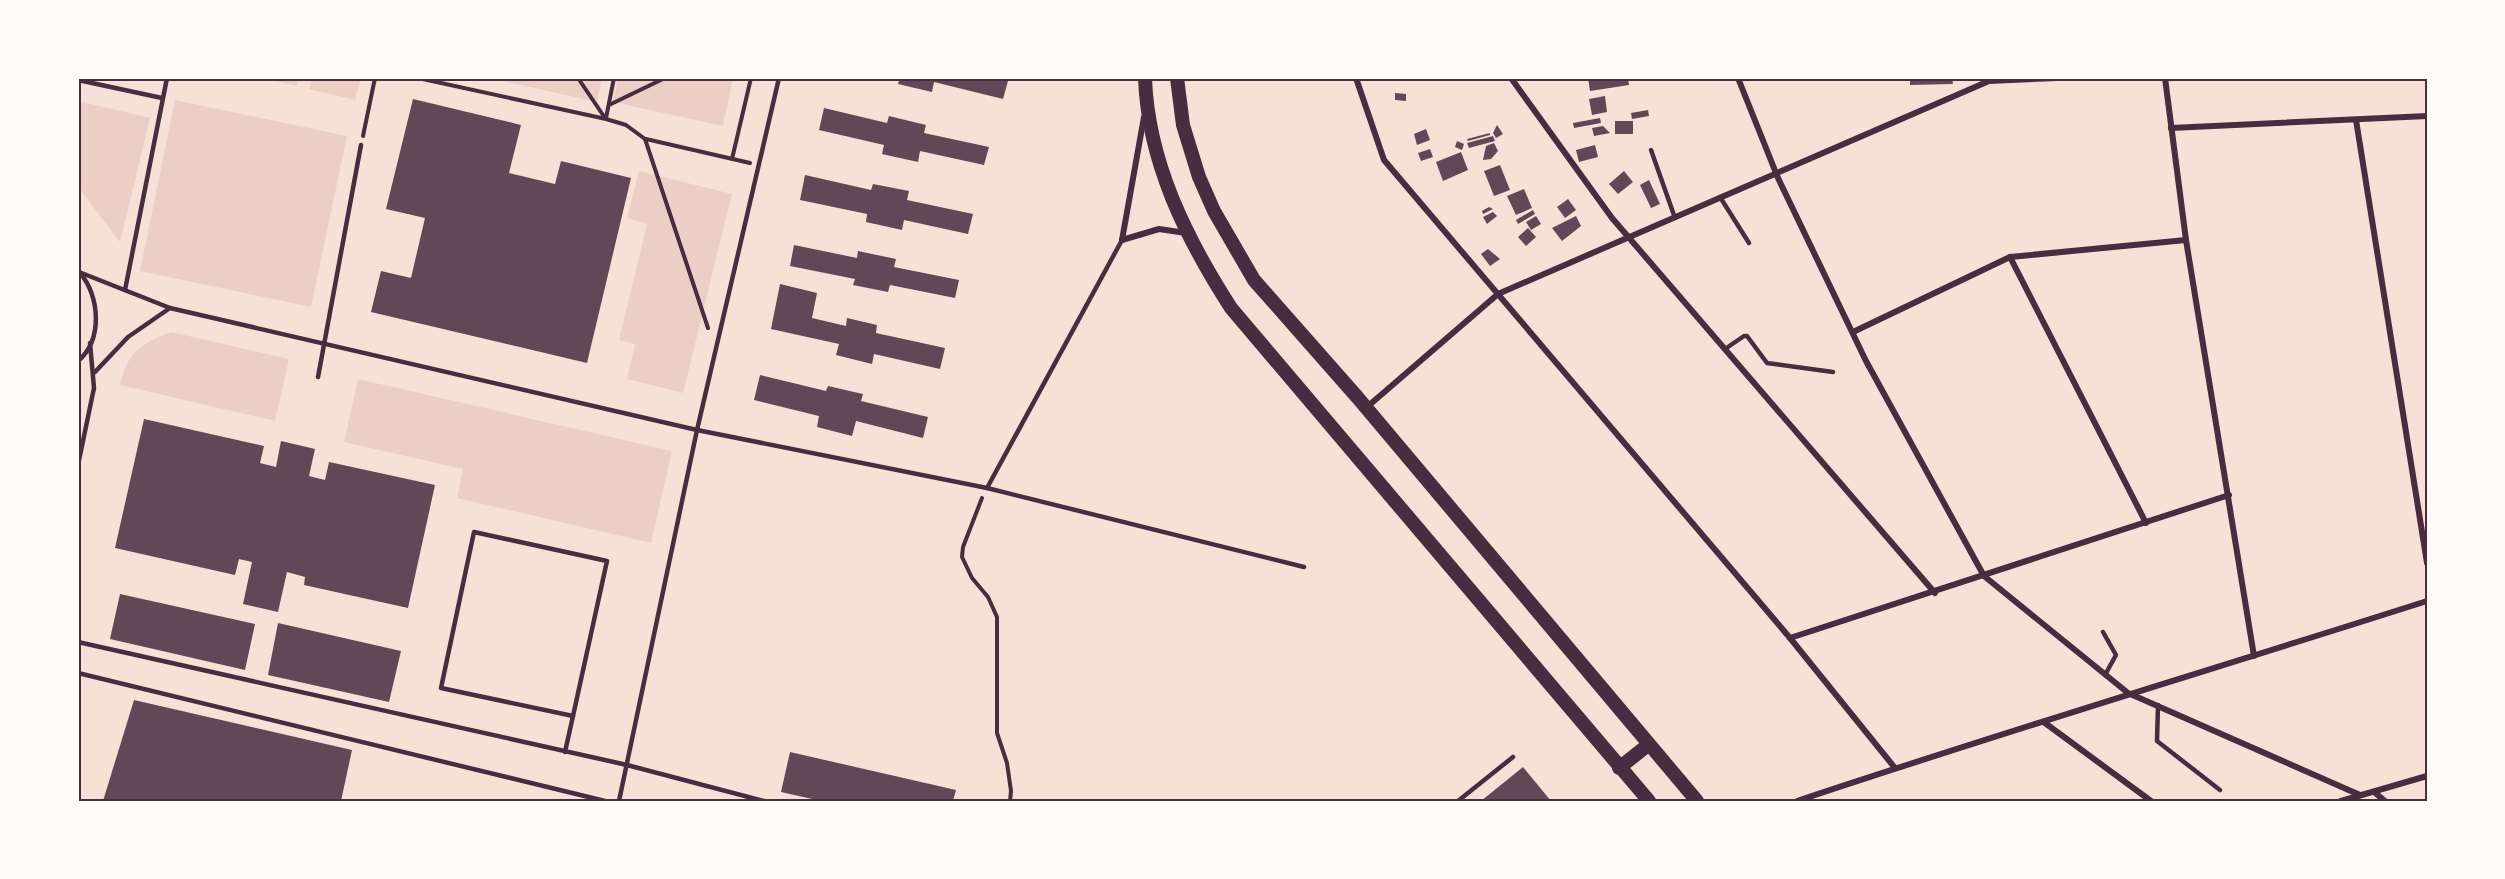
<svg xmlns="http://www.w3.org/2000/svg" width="2505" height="879" font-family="'Varela Round',sans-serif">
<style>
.green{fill:#ebcfc5}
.building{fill:#644757}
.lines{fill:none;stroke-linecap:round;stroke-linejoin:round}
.path{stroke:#4a2c40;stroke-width:4}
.service{stroke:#4a2c40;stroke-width:4.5}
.minor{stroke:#4a2c40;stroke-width:6}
.primary{stroke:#4a2c40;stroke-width:14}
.neatline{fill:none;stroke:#4a2c40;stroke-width:2}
</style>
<rect width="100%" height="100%" fill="#f7e1d7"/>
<g class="green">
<polygon points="262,78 299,78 297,86"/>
<polygon points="312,78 361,78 355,100 309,89"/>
<polygon points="489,78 602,78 597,102"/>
<polygon points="618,78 733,78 723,126 613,102"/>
<polygon points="175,100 347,136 311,307 140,271"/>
<polygon points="78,101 150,118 120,242 78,187"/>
<polygon points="639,171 732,194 683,393 627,379 635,344 619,340 647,224 627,218"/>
<path d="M171,332L289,359L275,421L120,385C127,353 141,343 171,332Z"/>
<polygon points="358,379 672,451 651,543 457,498 463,469 344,442"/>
</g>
<g class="building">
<polygon points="900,78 996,78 1008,81 1003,99 934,82 932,92 898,84"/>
<polygon points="1588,78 1628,78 1629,85 1590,91"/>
<polygon points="1910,78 1952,78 1953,84 1910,85"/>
<polygon points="1395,93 1406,94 1406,101 1395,100"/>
<polygon points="1605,96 1607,112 1592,115 1589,99"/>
<polygon points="413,99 521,125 509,173 555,184 561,161 631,178 587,363 371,312 381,271 411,278 425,218 386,209"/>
<polygon points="824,108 887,123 889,116 926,125 924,133 989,147 984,165 920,151 918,162 882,154 884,145 819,130"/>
<polygon points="1648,110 1649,116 1632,119 1631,113"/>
<polygon points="1600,118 1601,123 1574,128 1573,123"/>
<rect x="1615" y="121" width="18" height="13"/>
<polygon points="1497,125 1503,134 1496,138 1493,133"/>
<polygon points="1603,126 1610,133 1594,136 1592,128"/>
<polygon points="1426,129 1430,140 1417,145 1414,134"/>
<polygon points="1490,133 1490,135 1468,141 1467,139"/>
<polygon points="1493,136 1495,141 1469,148 1467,143"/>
<polygon points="1457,141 1464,144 1462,150 1455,147"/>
<polygon points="1494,143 1498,151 1491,159 1483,160 1486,146"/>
<polygon points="1595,145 1598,157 1579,162 1576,150"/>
<polygon points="1430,149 1433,157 1421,161 1418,153"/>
<polygon points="1461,152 1468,170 1443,181 1436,162"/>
<polygon points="1500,165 1510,190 1494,196 1484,171"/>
<polygon points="1624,171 1633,182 1618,194 1609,184"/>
<polygon points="805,175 871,190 873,184 909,191 907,200 973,214 968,234 904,220 902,230 866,222 867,214 800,200"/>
<polygon points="1649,180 1660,204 1651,208 1640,185"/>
<polygon points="1524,189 1532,208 1516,215 1507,196"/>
<polygon points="1568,199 1576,210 1565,218 1557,207"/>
<polygon points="1489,207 1493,209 1483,214 1482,211"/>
<polygon points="1533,210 1535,214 1518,224 1516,220"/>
<polygon points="1493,212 1497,216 1487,224 1483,217"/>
<polygon points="1536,216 1541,224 1531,230 1526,222"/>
<polygon points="1576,216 1581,226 1562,241 1552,228"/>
<polygon points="1528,228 1536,237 1526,246 1518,237"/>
<polygon points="794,245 857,258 858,251 896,259 894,267 959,280 955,298 890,285 888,292 853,285 855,279 790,266"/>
<polygon points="1488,249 1500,259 1490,266 1481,254"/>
<polygon points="780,284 817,293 812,318 846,326 847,318 877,325 876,333 945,348 940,369 874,354 872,364 836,355 839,344 771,329"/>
<polygon points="760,375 826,391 828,386 863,394 861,401 928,417 923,438 856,421 852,436 817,427 819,416 754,400"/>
<polygon points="144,419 264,446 260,463 276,467 281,441 315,449 309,476 325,480 329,462 435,485 408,608 304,585 305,577 287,572 278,612 243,604 252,562 239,559 235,575 115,548"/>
<polygon points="120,594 255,624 245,670 110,639"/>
<polygon points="278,623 401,651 389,702 268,675"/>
<polygon points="134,700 352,750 341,801 103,801"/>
<polygon points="790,752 956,790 953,801 821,801 781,792"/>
<polygon points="1523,767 1551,801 1481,801"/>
</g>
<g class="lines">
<g class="path">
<polyline points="418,78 606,119 626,125 645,139 708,328"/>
<polyline points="578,78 605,118"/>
<polyline points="609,105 665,78"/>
<polyline points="606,118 614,78"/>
<polyline points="363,136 375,78"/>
<polyline points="646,139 750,163"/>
<polyline points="732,159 751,78"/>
<polyline points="982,498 963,547 962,557 972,578 988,597 997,617 997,733 1007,763 1011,791 1010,801"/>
</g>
<g class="service">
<polyline points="78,80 162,98"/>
<polyline points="1651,150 1675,218"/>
<polyline points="1720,197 1749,243"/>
<polyline points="79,272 170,308 697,430 987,488 1304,567"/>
<polyline points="125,290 167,78"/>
<polyline points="1725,349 1744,336 1747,336 1767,363 1833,372"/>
<path d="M78,361C103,340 100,296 80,273"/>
<polyline points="95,372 128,337 170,308"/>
<polyline points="318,377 361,145"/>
<polyline points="78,465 94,388 90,343"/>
<polyline points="987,488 1122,240"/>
<polygon points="474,532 607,561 573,716 441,688"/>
<polyline points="2103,632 2116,655 2105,675"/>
<polyline points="78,642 627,765 764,801"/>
<polyline points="78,673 605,801"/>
<polyline points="2158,705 2157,741 2220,790"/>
<polyline points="565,752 573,716"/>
<polyline points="619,801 697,430 779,78"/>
<polyline points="1458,801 1513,757"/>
</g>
<g class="minor">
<polyline points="1356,78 1384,160 1790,638 1895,768"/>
<polyline points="1511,78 1612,218 1935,593"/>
<polyline points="1738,78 1778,178 1866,361 1984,576 2128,693 2360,795"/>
<polyline points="2165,78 2186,240 2254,656"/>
<polyline points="2356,120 2427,563"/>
<polyline points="2171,128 2427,116"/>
<polyline points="1122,240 1144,117"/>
<polyline points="1122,240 1159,229 1186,233"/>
<polyline points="2010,257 2146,523"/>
<polyline points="1853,332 2010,257 2186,240"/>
<polyline points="1367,407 1498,294 1989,81 2057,78"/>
<polyline points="1790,638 2229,495"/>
<polyline points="2045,723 2151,801"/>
<polyline points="2374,792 2385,801"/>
<path d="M1797,801C2006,731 2217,668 2427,601"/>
<polyline points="2341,801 2427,776"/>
</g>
<g class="primary">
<path d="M1145,78C1148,162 1186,238 1231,308L1649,801"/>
<polyline points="1177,78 1183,125 1199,177 1214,211 1254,280 1358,398 1697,801"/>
<polyline points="1619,768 1648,745"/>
</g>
</g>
<rect width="2505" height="879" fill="none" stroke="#fffaf5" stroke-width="159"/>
<rect x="80" y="80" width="2346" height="720" class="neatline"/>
</svg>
